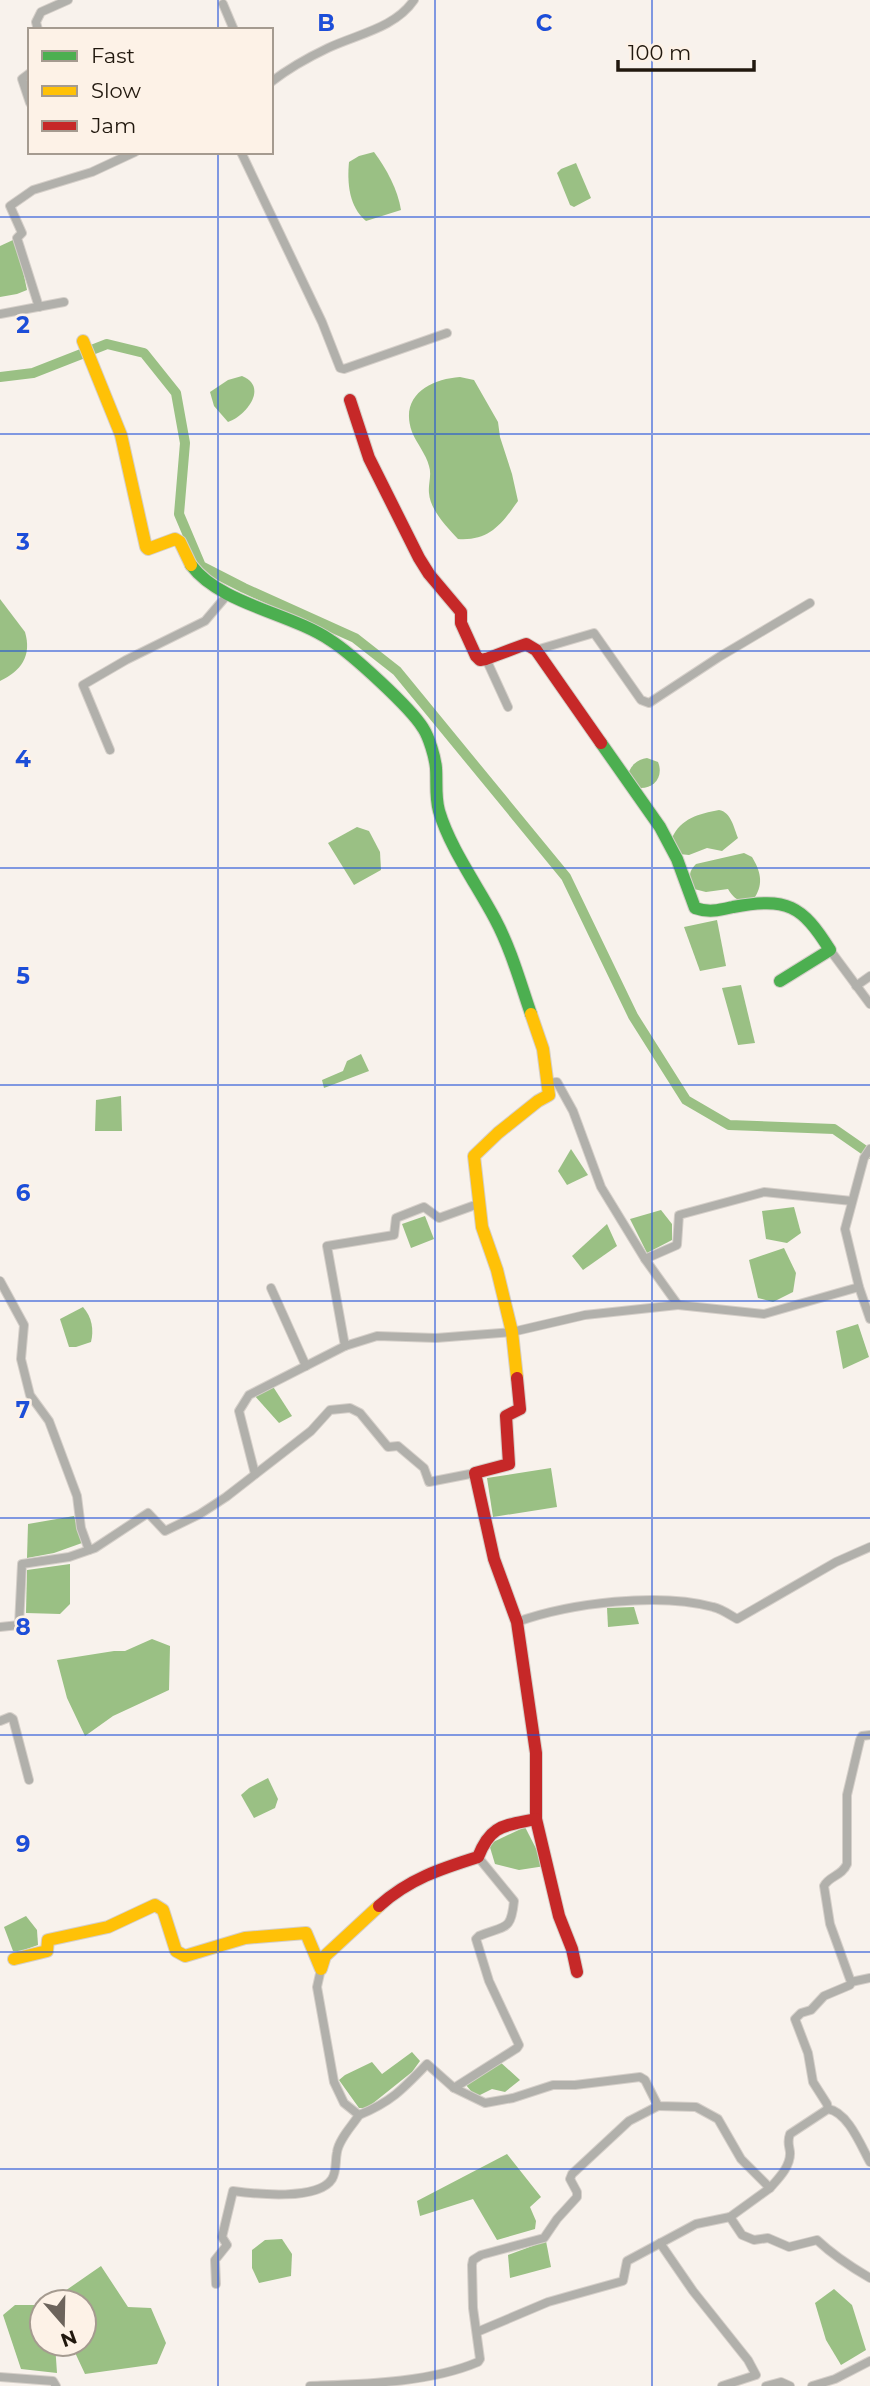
<svg xmlns="http://www.w3.org/2000/svg" width="870" height="2386" font-family="Montserrat,sans-serif">
<style>
.water{fill:#9ac084}
.lines{fill:none;stroke-linecap:round;stroke-linejoin:round}
.canal{stroke:#9ac084;stroke-width:10}
.street-casing{stroke:#d5cfc9;stroke-width:10}
.fast-casing{stroke:#d5cfc9;stroke-width:14}
.slow-casing{stroke:#d5cfc9;stroke-width:14}
.jam-casing{stroke:#d5cfc9;stroke-width:14}
.street{stroke:#b1b0ab;stroke-width:8}
.fast{stroke:#4caf50;stroke-width:12}
.slow{stroke:#ffc107;stroke-width:12}
.jam{stroke:#c62828;stroke-width:12}
.grid{fill:none;stroke:#1d4ed8;stroke-width:2;stroke-opacity:0.55}
.grid-label{font-size:23px;text-anchor:middle;font-weight:bold;fill:#1d4ed8;stroke:#fdf2e7;stroke-width:5;stroke-linejoin:round;paint-order:stroke}
</style>
<rect width="100%" height="100%" fill="#f8f2ec"/>
<g class="water">
<path d="M374,152C386,168 398,190 401,210L366,221C349,207 347,183 349,162L359,156Z"/>
<polygon points="576,163 591,198 574,207 570,205 557,173 561,169"/>
<polygon points="13,240 17,243 27,290 17,294 0,297 0,246"/>
<path d="M242,376C269,387 246,416 228,422L214,406L210,392L228,380Z"/>
<path d="M460,377L474,380L498,422L500,437L512,474L518,501C501,525 489,541 458,539C447,527 430,510 429,493C428,484 432,475 429,466C426,454 417,444 412,432C399,396 430,379 460,377Z"/>
<path d="M0,599L25,632C32,656 21,671 0,681Z"/>
<path d="M647,758L658,762C665,779 650,792 634,787L628,774C631,765 638,759 647,758Z"/>
<path d="M719,810C731,812 734,828 738,838L722,851L707,848L689,855L679,854L672,838C681,818 699,814 719,810Z"/>
<polygon points="357,827 369,831 380,852 381,870 354,885 328,843"/>
<path d="M744,853L752,857C760,870 764,883 755,897C742,904 735,901 728,889L706,892L694,889C690,878 687,873 696,864Z"/>
<polygon points="717,920 726,966 700,971 684,927"/>
<polygon points="741,985 755,1043 738,1045 722,988"/>
<polygon points="361,1054 369,1071 324,1088 322,1080 343,1071 347,1061"/>
<polygon points="121,1096 122,1131 95,1131 96,1100"/>
<polygon points="571,1149 588,1175 567,1185 558,1171"/>
<polygon points="794,1207 801,1233 787,1243 766,1239 762,1211"/>
<polygon points="661,1210 672,1224 672,1240 647,1253 630,1219"/>
<polygon points="425,1216 434,1239 411,1248 402,1224"/>
<polygon points="607,1224 617,1246 583,1270 572,1256"/>
<polygon points="784,1248 796,1273 793,1292 773,1302 758,1298 749,1260"/>
<path d="M83,1307C92,1317 94,1330 91,1342L76,1347H69L60,1319Z"/>
<polygon points="858,1324 869,1357 843,1369 836,1331"/>
<polygon points="272,1385 292,1416 279,1423 254,1395"/>
<polygon points="551,1468 557,1507 493,1517 487,1478"/>
<polygon points="74,1516 82,1543 54,1553 27,1558 28,1524"/>
<polygon points="70,1564 70,1604 60,1614 26,1613 27,1570"/>
<polygon points="634,1607 639,1624 608,1627 607,1608"/>
<polygon points="152,1639 170,1646 169,1690 113,1716 85,1736 67,1698 57,1660 114,1651 125,1651"/>
<polygon points="268,1778 278,1799 275,1808 254,1818 241,1795 249,1788"/>
<polygon points="525,1827 545,1866 519,1870 495,1864 489,1844"/>
<polygon points="26,1916 37,1930 38,1945 21,1951 13,1951 4,1927"/>
<polygon points="412,2052 420,2061 412,2072 367,2108 359,2108 339,2080 345,2075 372,2062 382,2074"/>
<polygon points="498,2060 520,2080 505,2092 492,2089 476,2097 466,2085"/>
<polygon points="507,2154 541,2197 530,2207 536,2221 535,2229 497,2240 473,2199 420,2216 417,2201"/>
<polygon points="282,2239 292,2254 291,2276 259,2283 252,2268 252,2250 265,2240"/>
<polygon points="546,2241 551,2267 510,2278 508,2255"/>
<polygon points="101,2266 128,2307 151,2308 166,2343 157,2364 85,2374 71,2344 84,2344 84,2302 52,2300"/>
<polygon points="834,2289 852,2305 866,2350 841,2365 826,2340 815,2303"/>
<polygon points="15,2305 42,2305 42,2344 55,2344 57,2373 21,2369 3,2315"/>
</g>
<g class="lines">
<polyline class="canal" points="0,377 33,373 107,344 144,353 176,393 185,443 179,514 201,566 244,588 355,638 397,671 566,877 633,1016 686,1100 729,1125 834,1129 870,1154"/>
<g class="street-casing">
<g id="street">
<polyline points="223,4 234,30"/>
<polyline points="38,30 36,22 41,12 68,0"/>
<polyline points="30,73 22,79 30,103"/>
<path d="M271,82C288,69 309,57 328,48C358,34 395,28 414,0"/>
<polyline points="241,152 322,322 340,368 344,369 447,333"/>
<polyline points="39,307 17,238 22,233 10,206 33,190 92,172 135,152"/>
<polyline points="0,314 64,302"/>
<polyline points="536,650 594,633 641,700 649,703 719,657 810,603"/>
<polyline points="486,659 508,707"/>
<polyline points="110,750 83,685 126,660 205,621 228,594"/>
<polyline points="830,950 870,1004"/>
<polyline points="856,986 870,976"/>
<polyline points="546,1083 557,1082 573,1111 601,1187 645,1259"/>
<polyline points="870,1149 864,1158 845,1229 859,1287 870,1319"/>
<polyline points="0,1281 24,1325 21,1359 30,1395 49,1421 77,1496 81,1528 89,1550"/>
<polyline points="271,1288 306,1366"/>
<polyline points="678,1305 764,1314 859,1287"/>
<polyline points="345,1346 377,1336 436,1338 512,1332 585,1315 678,1305 645,1259 677,1245 679,1215 764,1192 852,1201"/>
<polyline points="255,1474 239,1411 249,1395 345,1346 327,1246 394,1235 396,1218 424,1207 439,1218 478,1204"/>
<path d="M517,1622C570,1603 659,1592 713,1607C722,1609 730,1615 737,1619L836,1562L870,1547"/>
<polyline points="0,1627 19,1625 22,1564 69,1557 95,1548 148,1513 165,1531 200,1514 226,1497 311,1431 330,1410 350,1408 360,1413 388,1447 398,1446 424,1468 429,1482 475,1473"/>
<polyline points="0,1721 10,1717 13,1719 29,1780"/>
<path d="M321,1969L317,1987L334,2082L344,2103L359,2115C391,2102 403,2089 427,2064L454,2088L517,2048L519,2045L489,1981L476,1939L479,1936C506,1925 511,1931 514,1901L478,1857"/>
<polyline points="851,1982 870,1978"/>
<polyline points="454,2088 485,2103 513,2098 553,2085 575,2085 640,2077 645,2080 658,2106 696,2107 718,2119 741,2159 770,2188 730,2217 696,2224 627,2261 623,2281 548,2302 477,2332"/>
<path d="M828,2109L827,2104L813,2082L808,2053L795,2019L801,2013L811,2010L824,1996L850,1985L851,1982L830,1924L824,1886C829,1876 842,1876 847,1864V1795L860,1740L862,1736L870,1735"/>
<path d="M770,2188C779,2178 791,2166 790,2152C789,2144 787,2142 790,2134L828,2109C848,2112 861,2146 870,2162"/>
<path d="M730,2217L742,2235L754,2240L768,2238L789,2247L817,2240C832,2254 851,2267 870,2278"/>
<polyline points="660,2243 693,2291 748,2360 756,2375 722,2386"/>
<path d="M216,2284L215,2260L227,2245L222,2237L233,2191C255,2194 318,2201 332,2179C337,2171 335,2161 337,2152C339,2139 352,2126 359,2115"/>
<polyline points="0,2377 53,2381 56,2386"/>
<path d="M310,2386C362,2384 429,2383 478,2362L480,2359L473,2308L472,2265L473,2260L481,2255L544,2238L557,2219L577,2197V2192L570,2179L572,2174L629,2121L658,2106"/>
<polyline points="766,2386 781,2382 790,2386"/>
<polyline points="812,2386 835,2379 870,2361"/>
</g>
</g>
<g class="fast-casing">
<g id="fast">
<path d="M191,565C220,604 290,613 330,640C352,654 410,707 423,728C429,737 435,757 436,768C437,782 435,797 439,811C450,848 477,885 495,919C511,949 520,982 531,1014"/>
<path d="M601,743L660,827L677,859L695,908C709,913 720,910 733,907C787,897 802,905 830,950L780,981"/>
</g>
</g>
<g class="slow-casing">
<g id="slow">
<polyline points="83,341 121,435 146,547 148,549 175,539 180,542 191,565"/>
<polyline points="517,1378 512,1332 497,1270 482,1227 474,1156 498,1133 538,1101 549,1095 543,1049 531,1014"/>
<polyline points="14,1959 47,1951 48,1940 108,1927 155,1905 163,1910 176,1951 185,1956 245,1938 306,1933 321,1969 325,1956 379,1906"/>
</g>
</g>
<g class="jam-casing">
<g id="jam">
<polyline points="350,400 369,458 419,558 429,574 461,612 461,623 476,656 480,660 486,659 526,644 536,650 601,743"/>
<polyline points="517,1378 520,1409 506,1416 509,1464 475,1473 494,1559 517,1622 536,1753 536,1819"/>
<path d="M379,1906C409,1879 440,1869 478,1857C491,1824 504,1826 536,1819L559,1916L572,1949L577,1972"/>
</g>
</g>
<use href="#street" class="street"/>
<use href="#fast" class="fast"/>
<use href="#slow" class="slow"/>
<use href="#jam" class="jam"/>
</g>
<path class="grid" d="M218,0V30M435,0V2386M652,0V2386M218,152V2386M0,217H870M0,434H870M0,651H870M0,868H870M0,1085H870M0,1301H870M0,1518H870M0,1735H870M0,1952H870M0,2169H870"/>
<g class="grid-label">
<text x="326" y="31">B</text>
<text x="544" y="31">C</text>
<text x="23" y="333">2</text>
<text x="23" y="550">3</text>
<text x="23" y="767">4</text>
<text x="23" y="984">5</text>
<text x="23" y="1201">6</text>
<text x="23" y="1418">7</text>
<text x="23" y="1635">8</text>
<text x="23" y="1852">9</text>
</g>
<rect x="28" y="28" width="245" height="126" fill="#fdf2e7" stroke="#a59b90" stroke-width="2"/>
<rect x="42" y="51" width="35" height="10" fill="#4caf50" stroke="#a59b90" stroke-width="2"/>
<text x="91" y="63" font-size="21" fill="#21180e">Fast</text>
<rect x="42" y="86" width="35" height="10" fill="#ffc107" stroke="#a59b90" stroke-width="2"/>
<text x="91" y="98" font-size="21" fill="#21180e">Slow</text>
<rect x="42" y="121" width="35" height="10" fill="#c62828" stroke="#a59b90" stroke-width="2"/>
<text x="91" y="133" font-size="21" fill="#21180e">Jam</text>
<g transform="translate(63 2323) rotate(160)"><circle r="33" fill="#fdf2e7" stroke="#a59b90" stroke-width="2"/>
<path d="M0-5L12 26L0 18L-12 26Z" fill="#6c645c"/>
<text y="-10" font-size="19" font-weight="bold" text-anchor="middle" fill="#21180e">N</text>
</g>
<path d="M618 60v10h136v-10" fill="none" stroke="#21180e" stroke-width="3.5"/>
<text x="628" y="60" font-size="21" fill="#21180e" stroke="#fdf2e7" stroke-width="5" paint-order="stroke">100 m</text>
</svg>
